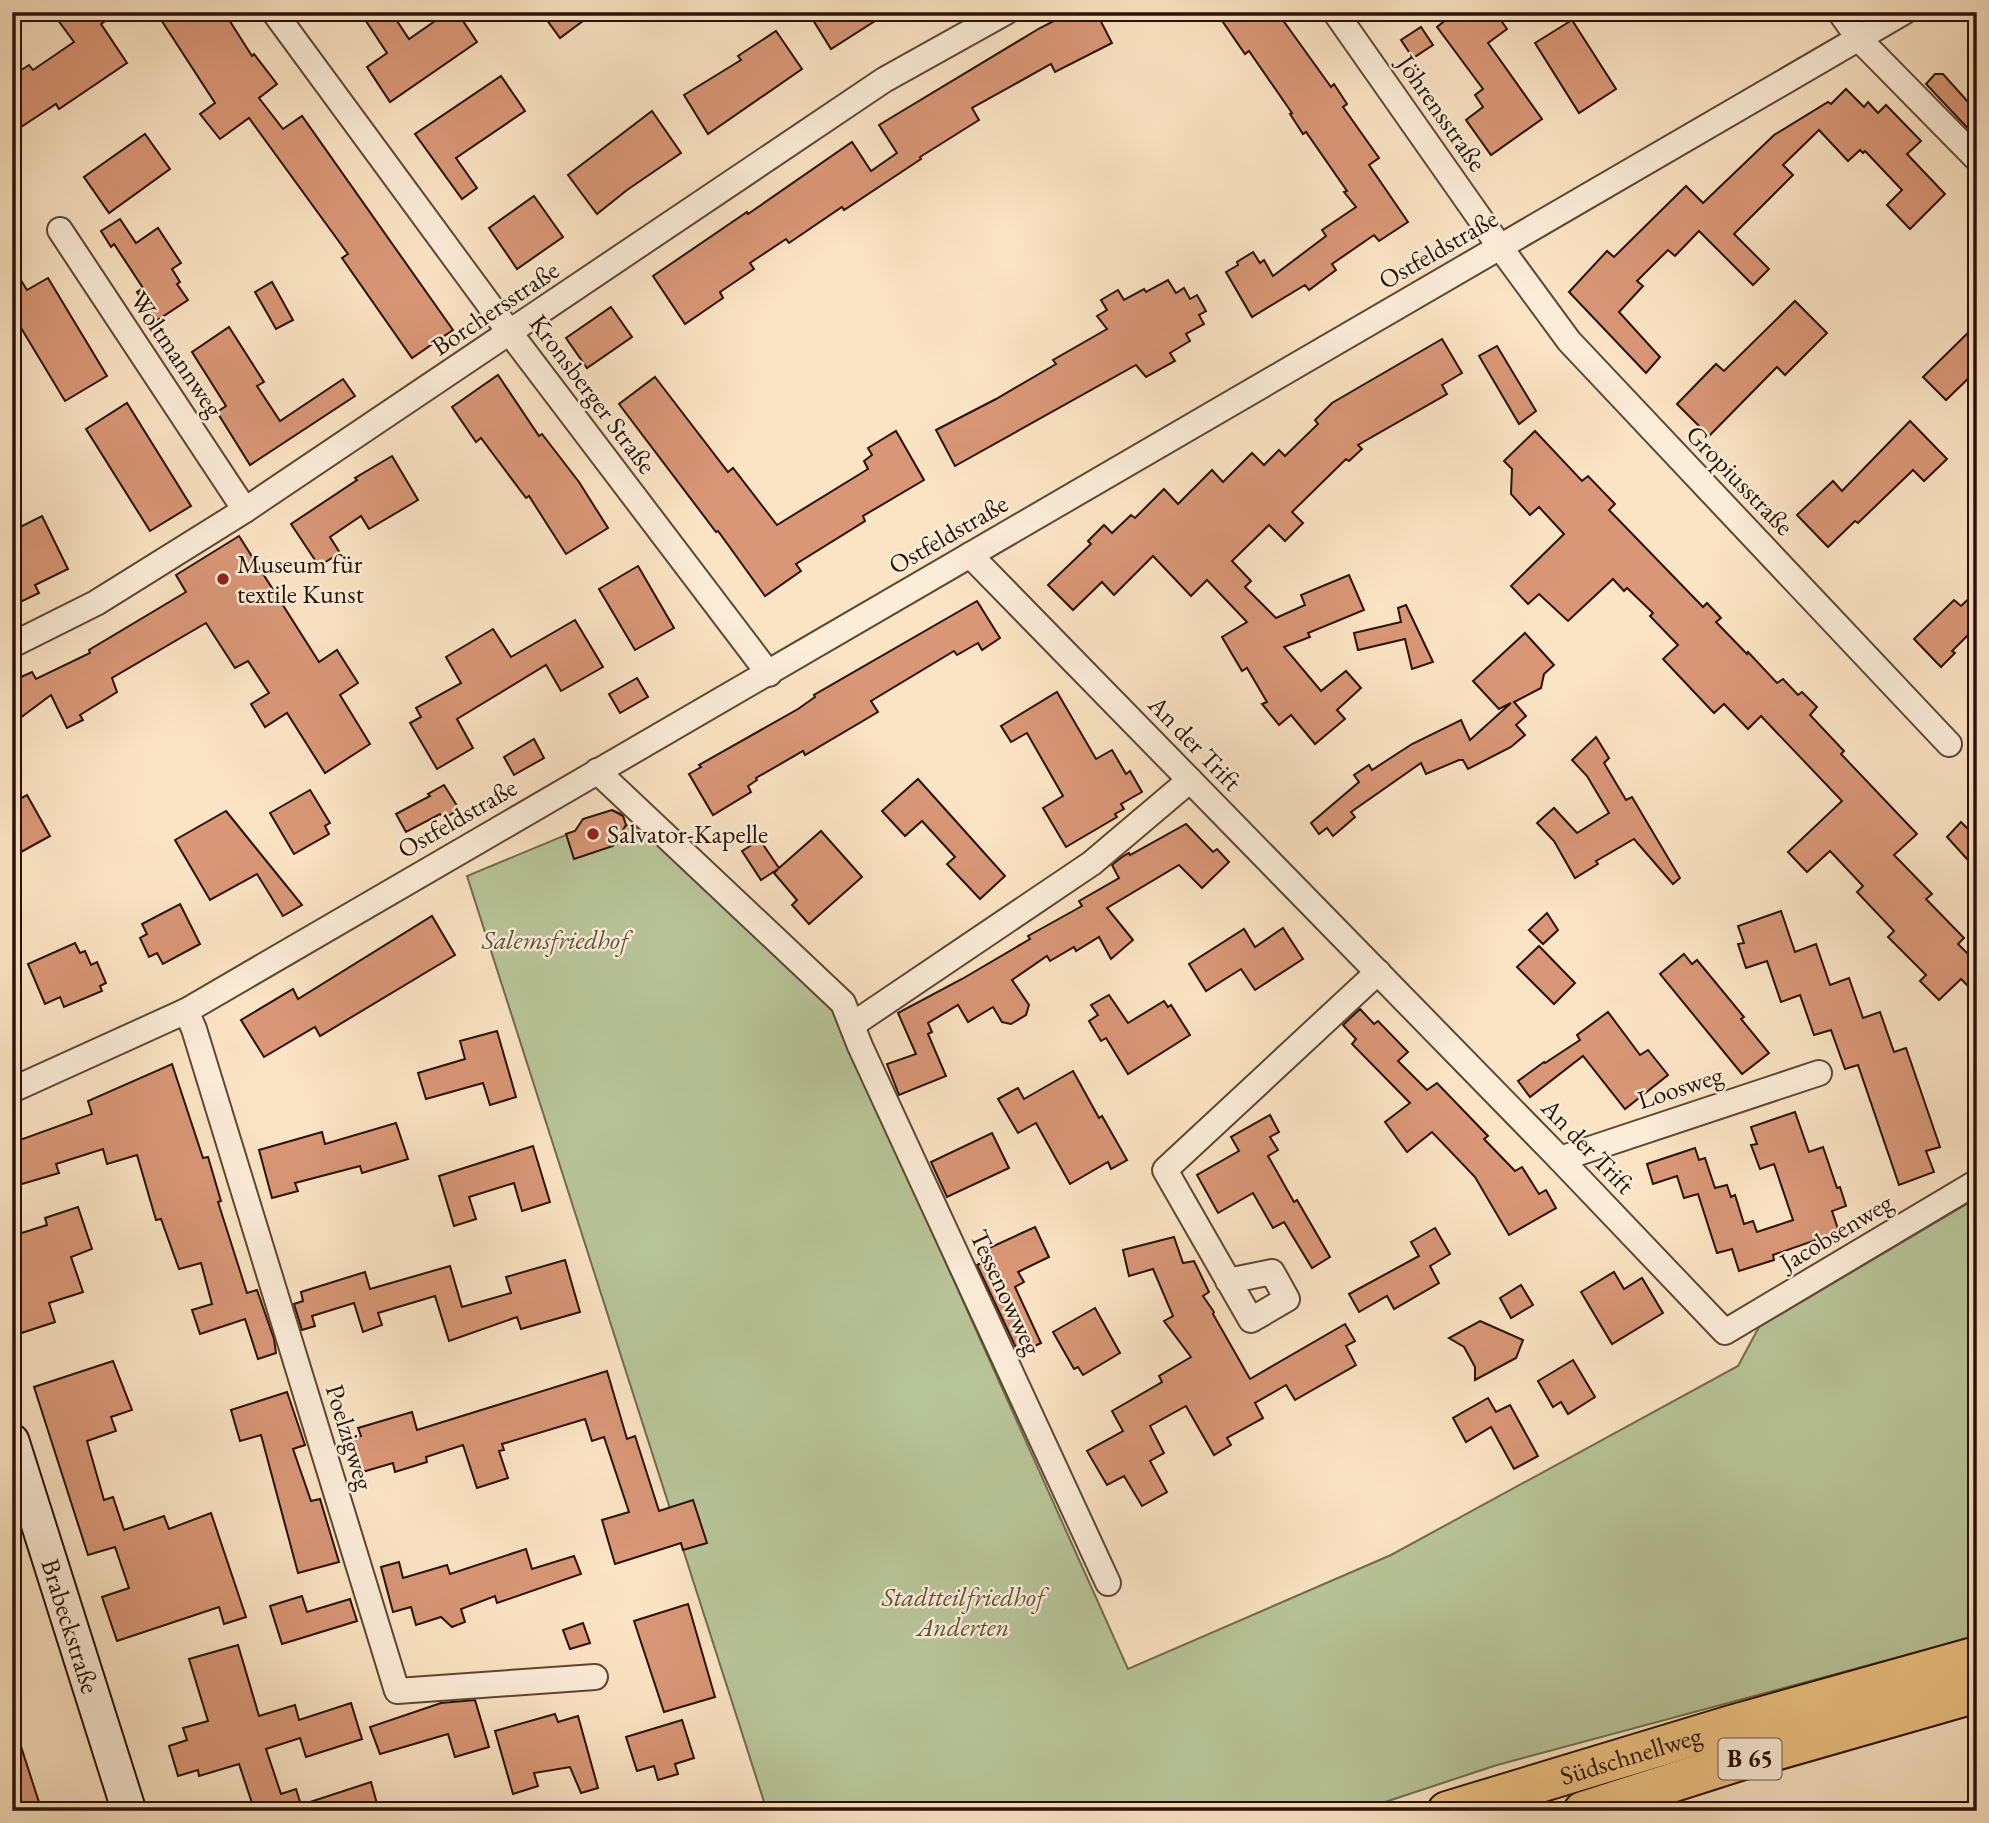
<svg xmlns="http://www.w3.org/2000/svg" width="1989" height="1823" font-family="'EB Garamond',serif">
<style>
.green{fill:#b8c599;stroke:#716b4e;stroke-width:2}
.building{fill:#d99777;stroke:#2a1104;stroke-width:2}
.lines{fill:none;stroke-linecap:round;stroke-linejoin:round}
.minor-casing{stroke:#5e4634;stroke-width:28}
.secondary-casing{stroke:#2a1104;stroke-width:37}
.trunk-casing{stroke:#2a1104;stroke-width:42}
.minor{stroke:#fcedd9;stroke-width:24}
.secondary{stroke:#fcedd9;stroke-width:33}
.trunk{stroke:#eec282;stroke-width:38}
.poi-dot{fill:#8f2418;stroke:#fcedd9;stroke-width:2.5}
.labels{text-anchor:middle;stroke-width:5;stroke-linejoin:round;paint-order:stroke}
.shield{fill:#fcedd9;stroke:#695344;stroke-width:2}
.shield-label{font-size:24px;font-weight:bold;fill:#2a1104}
.street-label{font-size:26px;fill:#2a1104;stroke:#fcedd9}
.poi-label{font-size:26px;fill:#2a1104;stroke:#fcedd9;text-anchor:start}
.park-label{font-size:26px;font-style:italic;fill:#5c5038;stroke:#fcedd9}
</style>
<rect width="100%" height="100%" fill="#fbe4c4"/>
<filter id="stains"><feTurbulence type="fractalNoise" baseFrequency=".00286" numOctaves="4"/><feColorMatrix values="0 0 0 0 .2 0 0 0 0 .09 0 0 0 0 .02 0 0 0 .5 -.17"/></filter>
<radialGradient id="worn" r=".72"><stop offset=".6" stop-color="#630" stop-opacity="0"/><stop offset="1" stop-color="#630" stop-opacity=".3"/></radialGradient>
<polygon class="green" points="612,810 622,814 626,825 644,831 829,1002 1128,1669 1391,1555 1738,1366 1759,1327 1977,1198 1977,1636 1497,1765 1358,1811 767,1811 467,876 578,830 583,819"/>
<g class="building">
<polygon points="52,12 119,12 101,24 127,63 59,109 56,104 12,133 12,76 29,65 33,70 74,42"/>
<polygon points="156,12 224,12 252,56 254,54 277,84 259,98 283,129 302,116 453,330 412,358 342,258 348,254 249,118 220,139 200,114 215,103"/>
<polygon points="360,12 391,12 409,39 448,12 457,12 477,42 390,102 367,67 387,53"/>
<polygon points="541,12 595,12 560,38"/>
<polygon points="808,12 889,12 831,49"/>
<polygon points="1071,12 1096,12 1112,43 1055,72 1051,64 972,108 979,120 920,157 921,159 844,210 842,207 789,243 786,239 750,263 754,269 720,292 723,298 685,324 653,276 747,212 748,214 852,142 871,171 897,153 879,125 1040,28"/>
<polygon points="1216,12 1277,12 1331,87 1334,84 1347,104 1343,107 1379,158 1369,165 1408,222 1379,241 1374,235 1332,264 1336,270 1309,290 1305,285 1252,317 1226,272 1238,265 1237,262 1253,252 1260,263 1264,260 1273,276 1326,236 1322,230 1356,207 1344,192 1347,191 1306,132 1303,134 1290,114 1292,113 1249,51 1245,54"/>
<polygon points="1456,12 1495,12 1507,29 1488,43 1542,119 1491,155 1466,120 1483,107 1475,95 1483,89 1437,27"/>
<polygon points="1572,20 1616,89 1579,113 1535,43"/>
<polygon points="1421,27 1433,45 1413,58 1401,40"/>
<polygon points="776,31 802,69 708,134 684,95 741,60 738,56"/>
<polygon points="1935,74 1943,74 1977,112 1977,138 1926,84"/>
<polygon points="501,76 525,111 456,158 477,188 462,199 415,134"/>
<polygon points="1846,89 1864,107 1868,102 1878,113 1886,105 1921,141 1907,154 1945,194 1910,229 1887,205 1902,190 1865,151 1863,153 1860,150 1848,161 1819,130 1783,165 1793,175 1734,234 1769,269 1753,285 1699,231 1675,256 1668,250 1637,281 1643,286 1619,312 1660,357 1646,373 1569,292 1607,251 1614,257 1686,186 1703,203 1774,135 1828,102 1831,104"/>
<polygon points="652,111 681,153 627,190 597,214 568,175"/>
<polygon points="145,134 170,169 109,213 84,177"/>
<polygon points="534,196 563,237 517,269 489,228"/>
<polygon points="120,219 136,243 158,228 181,263 172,269 180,282 177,284 188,300 156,321 137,292 143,288 114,244 111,247 101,231"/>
<polygon points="12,266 27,290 48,278 107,376 65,401 12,313"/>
<polygon points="1168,280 1176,293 1184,288 1190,299 1197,295 1206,311 1199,315 1204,324 1186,334 1190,341 1170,353 1175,361 1146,377 1136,365 955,466 936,430 996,399 1056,364 1053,360 1107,329 1097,316 1107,310 1101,300 1118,290 1124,300 1144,289 1146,292"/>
<polygon points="272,282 293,320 276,329 255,292"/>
<polygon points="1795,301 1827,333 1785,375 1777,367 1709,436 1677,404 1716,364 1724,371"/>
<polygon points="611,307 632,337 587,368 566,338"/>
<polygon points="1977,324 1977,370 1946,400 1923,377"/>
<polygon points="229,327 264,382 257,386 280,421 343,379 355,396 250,465 217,412 226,406 192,352"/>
<polygon points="1442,339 1462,373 1442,385 1447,394 1358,445 1362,449 1349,461 1346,459 1292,512 1303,523 1285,541 1269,525 1232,561 1251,581 1245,587 1276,618 1305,605 1301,595 1349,575 1364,610 1308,633 1310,637 1284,647 1321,691 1346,671 1361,688 1337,710 1345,719 1315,744 1291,715 1279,725 1262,704 1267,702 1247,668 1242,671 1222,637 1247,622 1207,580 1191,596 1153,556 1114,595 1102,582 1073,610 1048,585 1091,544 1088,541 1104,525 1112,533 1131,515 1135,518 1164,489 1178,504 1212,470 1223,482 1252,453 1264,465 1279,450 1285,456 1318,424 1315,420 1332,403"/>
<polygon points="1497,346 1536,411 1519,424 1479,356"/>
<polygon points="498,375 539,436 542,434 579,482 608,528 566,554 529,496 526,498 481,438 476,442 452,407"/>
<polygon points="655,377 728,472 733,468 777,525 868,469 864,461 872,455 868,448 896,431 924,480 863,516 865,521 796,564 801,571 765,596 718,531 716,532 619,404"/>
<polygon points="127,403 191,506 150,531 86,429"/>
<polygon points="1910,421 1947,459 1924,481 1913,470 1858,523 1855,521 1828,547 1797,515 1833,481 1842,491"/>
<polygon points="1535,431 1582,481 1588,476 1615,504 1609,510 1703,607 1707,603 1721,618 1716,622 1747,654 1748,652 1777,683 1783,679 1798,695 1802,692 1817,707 1810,715 1844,751 1841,754 1917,834 1894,855 1932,894 1926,899 1964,938 1958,944 1977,963 1977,995 1961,979 1939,1000 1920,981 1926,975 1888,937 1894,931 1857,892 1863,886 1830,851 1807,872 1788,852 1842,801 1761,716 1748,729 1724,704 1714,713 1663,659 1678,645 1650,616 1653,613 1627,588 1624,591 1613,579 1568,621 1539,594 1528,604 1511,586 1564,534 1539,507 1530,515 1511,494 1512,469 1504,461"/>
<polygon points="392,456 418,500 369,529 361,516 330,537 340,553 319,566 291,524 357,480 355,478"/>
<polygon points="42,516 68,569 35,585 39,593 12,606 12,531"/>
<polygon points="239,536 319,662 337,650 358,683 340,695 370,744 325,773 287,713 265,727 251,704 269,693 248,661 235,668 206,623 112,678 117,692 80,715 83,720 67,728 51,695 12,724 12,681 32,672 36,679 90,653 89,650 186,592 176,575"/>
<polygon points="638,566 674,628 635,650 599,589"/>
<polygon points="1977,591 1977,626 1952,651 1955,653 1941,667 1914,639 1954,600 1961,606"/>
<polygon points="977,601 1000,638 982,650 978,643 957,655 954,651 871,701 878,712 805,755 803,751 756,778 757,780 748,786 751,792 713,815 689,774 701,767 699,765 798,709 815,697 814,695"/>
<polygon points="1406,605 1433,662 1412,669 1405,639 1358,650 1354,633 1401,622 1398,608"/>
<polygon points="575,620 603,667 561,691 546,665 457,719 473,748 437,769 410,723 421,717 416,708 461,683 446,657 493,629 511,657"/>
<polygon points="1525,633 1554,665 1544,674 1541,688 1514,702 1526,716 1516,725 1525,735 1511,747 1468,769 1463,760 1459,760 1426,774 1421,763 1351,812 1355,817 1333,836 1327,828 1319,834 1311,823 1359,782 1354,775 1369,765 1372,770 1412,744 1461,720 1470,740 1511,703 1499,709 1473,681"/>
<polygon points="637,678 648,697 620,713 609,694"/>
<polygon points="1057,692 1096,759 1112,750 1126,774 1130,771 1142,792 1121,804 1124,809 1115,814 1117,817 1066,847 1043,808 1063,796 1027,733 1011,742 1001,726"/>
<polygon points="1596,737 1609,758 1604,763 1626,800 1632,797 1680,878 1673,884 1634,839 1596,861 1598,864 1575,878 1554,841 1537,823 1554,808 1577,833 1609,813 1587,776 1572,760"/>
<polygon points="534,739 544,758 514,775 504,757"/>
<polygon points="918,779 1005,876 980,899 947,864 955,857 922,821 905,836 882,811"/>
<polygon points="444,785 459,809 444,819 440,814 406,832 396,814 430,796 428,794"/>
<polygon points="310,790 330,823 325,826 329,834 294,854 270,813"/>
<polygon points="27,795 50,836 12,857 12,803"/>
<polygon points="612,810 623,816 626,825 613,846 574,859 566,834 575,831 583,819"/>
<polygon points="226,811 255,847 302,905 283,916 257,874 210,900 175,840"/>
<polygon points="1961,822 1977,838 1977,850 1967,859 1947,837"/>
<polygon points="1186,824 1213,852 1217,849 1229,862 1202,888 1179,865 1107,908 1133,940 1111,959 1099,937 1076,951 1074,947 1050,961 1047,956 1012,980 1029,1005 1026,1015 1011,1024 1002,1022 993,1007 968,1022 958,1005 928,1023 932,1032 928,1034 946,1076 899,1095 887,1064 916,1054 898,1013 962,979 1030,939 1028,936 1082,906 1079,901 1119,878 1112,865 1122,857 1129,853 1130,855"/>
<polygon points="821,831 862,877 809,924 792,905 797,900 774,873 778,869 761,880 742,851 760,840 779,868"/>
<polygon points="180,904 200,944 163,964 157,953 149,957 140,938 147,934 142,924"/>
<polygon points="1781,911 1795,952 1816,944 1830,985 1849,978 1863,1018 1880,1012 1894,1052 1906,1048 1940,1147 1926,1151 1934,1172 1899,1185 1858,1065 1845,1069 1831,1030 1814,1035 1800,995 1781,1002 1767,961 1746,968 1738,944 1744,943 1738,926"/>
<polygon points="1547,913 1558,930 1543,944 1529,930"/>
<polygon points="432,916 455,955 320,1036 315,1027 264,1057 241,1020 293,989 298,999"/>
<polygon points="1283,928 1303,959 1255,990 1241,969 1206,991 1189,964 1244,929 1255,947"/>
<polygon points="75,943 80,953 85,951 91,965 97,962 106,983 100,986 102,991 64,1007 60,997 45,1004 28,964"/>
<polygon points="1539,946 1575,983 1554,1004 1517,967"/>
<polygon points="1684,954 1692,964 1697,960 1744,1017 1741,1019 1769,1053 1742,1074 1660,974"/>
<polygon points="1109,995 1128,1023 1164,1001 1168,1007 1171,1005 1190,1035 1128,1074 1106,1038 1101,1041 1089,1021 1098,1015 1091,1005"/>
<polygon points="1360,1009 1374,1024 1378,1021 1408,1052 1398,1061 1427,1090 1437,1083 1488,1136 1484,1139 1515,1171 1522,1167 1539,1194 1546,1190 1556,1208 1509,1235 1475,1177 1432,1132 1407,1152 1385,1122 1410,1103 1352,1044 1356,1039 1343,1025"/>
<polygon points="1608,1012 1640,1055 1648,1050 1668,1075 1625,1109 1583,1056 1530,1097 1518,1081 1544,1062 1545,1063 1580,1040 1577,1035"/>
<polygon points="497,1031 516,1097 490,1105 483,1083 426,1099 418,1073 465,1059 460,1041"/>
<polygon points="172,1064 203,1158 208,1157 221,1201 218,1202 247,1293 257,1290 274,1339 276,1353 258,1359 245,1319 200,1334 192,1310 212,1304 201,1263 179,1269 161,1219 156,1220 137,1155 107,1164 103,1149 56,1164 59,1173 12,1187 12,1146 18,1144 17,1141 92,1114 88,1101"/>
<polygon points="1073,1071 1099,1118 1102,1116 1127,1160 1111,1169 1108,1162 1070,1184 1036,1123 1018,1133 998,1099 1018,1088 1024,1099"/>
<polygon points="1795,1112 1809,1152 1823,1147 1837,1188 1840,1187 1846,1206 1832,1211 1839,1232 1773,1255 1774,1260 1739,1271 1732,1249 1717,1253 1698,1194 1684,1198 1677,1176 1653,1184 1647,1164 1695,1148 1699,1160 1705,1158 1715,1188 1727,1185 1731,1197 1735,1195 1744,1224 1753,1221 1757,1232 1793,1220 1774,1164 1760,1169 1751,1145 1757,1144 1751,1127"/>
<polygon points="1270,1115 1279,1132 1270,1137 1278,1150 1268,1156 1294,1202 1297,1200 1330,1257 1312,1268 1284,1222 1273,1228 1253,1193 1218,1213 1197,1175 1239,1151 1231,1137"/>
<polygon points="396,1123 408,1159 362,1173 360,1166 295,1183 298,1191 272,1198 259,1150 322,1132 325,1144"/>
<polygon points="992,1133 1009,1168 947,1197 931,1162"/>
<polygon points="533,1146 550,1202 522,1211 514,1183 469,1197 476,1219 454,1226 439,1176"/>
<polygon points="78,1207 92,1249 71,1257 83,1292 49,1303 55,1322 12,1336 12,1236 47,1225 45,1218"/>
<polygon points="1035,1227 1049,1257 1018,1272 1024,1282 1015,1287 1041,1343 1019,1354 977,1265 991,1258 987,1249"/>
<polygon points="1435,1228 1450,1254 1430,1266 1439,1283 1394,1309 1387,1296 1359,1312 1349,1294 1419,1256 1411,1242"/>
<polygon points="1174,1237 1183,1263 1194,1261 1209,1292 1203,1296 1214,1312 1213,1314 1250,1379 1345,1324 1355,1341 1346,1346 1356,1365 1295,1400 1286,1385 1255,1403 1263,1418 1227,1438 1231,1445 1214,1455 1186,1406 1150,1426 1164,1453 1150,1461 1167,1492 1142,1506 1124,1476 1107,1485 1087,1451 1123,1431 1112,1411 1162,1382 1159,1376 1191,1357 1164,1321 1173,1316 1153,1269 1129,1276 1123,1250"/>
<polygon points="565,1260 580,1312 521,1329 517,1317 449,1341 435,1296 378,1313 382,1325 363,1332 354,1303 312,1316 315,1326 302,1330 294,1304 303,1301 301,1292 365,1272 370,1289 450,1266 462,1307 511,1293 506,1277"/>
<polygon points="1614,1272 1624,1289 1642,1278 1663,1313 1612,1344 1581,1292"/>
<polygon points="1521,1285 1533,1305 1511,1318 1500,1298"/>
<polygon points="1095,1308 1120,1353 1083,1375 1078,1367 1074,1369 1053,1332"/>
<polygon points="1480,1321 1523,1340 1516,1358 1475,1380 1475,1367 1464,1347 1449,1338"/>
<polygon points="1573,1360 1595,1397 1568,1414 1561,1402 1553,1407 1538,1381"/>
<polygon points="113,1361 132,1410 111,1417 116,1431 87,1441 104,1500 113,1497 124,1530 164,1516 169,1529 211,1513 246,1617 224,1624 219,1607 117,1641 102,1597 129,1588 115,1547 88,1555 34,1387"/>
<polygon points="607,1371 627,1439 635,1436 659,1511 693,1500 707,1543 683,1550 681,1543 615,1564 602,1520 629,1512 604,1437 592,1441 585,1419 502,1444 504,1450 499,1451 508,1478 477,1488 463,1445 426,1457 427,1462 395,1472 393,1463 359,1473 349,1440 361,1436 358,1428 412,1412 417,1430"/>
<polygon points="287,1392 305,1445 293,1449 311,1501 320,1499 339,1562 298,1573 261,1435 240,1441 231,1410"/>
<polygon points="1488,1398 1496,1412 1510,1405 1538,1456 1514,1469 1491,1427 1466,1442 1453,1418"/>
<polygon points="526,1549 532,1569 574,1556 581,1574 497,1603 495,1596 461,1609 465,1622 452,1627 441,1617 416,1625 411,1607 393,1612 381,1567 399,1562 403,1578 447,1565 450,1574"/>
<polygon points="302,1596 307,1612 350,1599 357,1621 282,1644 270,1606"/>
<polygon points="688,1604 715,1697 664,1712 634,1621"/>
<polygon points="583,1623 590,1643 570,1649 563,1630"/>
<polygon points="238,1645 259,1716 295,1705 299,1720 351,1703 362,1739 306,1757 300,1738 266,1749 281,1794 296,1789 301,1805 371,1782 379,1811 242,1811 242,1806 252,1803 239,1764 199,1776 198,1770 178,1776 169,1746 187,1740 183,1728 208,1721 189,1659"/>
<polygon points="475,1700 489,1747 455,1757 448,1734 380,1754 370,1727 441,1703"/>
<polygon points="555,1714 558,1722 578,1716 598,1788 581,1793 570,1767 534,1773 538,1786 513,1794 495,1731"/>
<polygon points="682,1720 694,1758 675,1764 678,1774 658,1780 654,1766 637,1771 626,1737"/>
<polygon points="16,1731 36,1793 42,1811 12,1811 12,1732"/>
</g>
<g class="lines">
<g class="minor-casing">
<g id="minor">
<polyline points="274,12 510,333 769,674"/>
<polyline points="1335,12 1500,247 1569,341 1949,744"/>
<polyline points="1840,12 1859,39 1977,159"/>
<polyline points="60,230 245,510"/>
<polyline points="970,555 1560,1159 1725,1332 1977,1182"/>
<polyline points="12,645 96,603 245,510 884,80 1006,12"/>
<polyline points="597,771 843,1003 860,1046 1108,1583"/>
<polyline points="186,1011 194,1029 397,1691 595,1677"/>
<polyline points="852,1025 1092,863 1190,780"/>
<polyline points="12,1090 186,1011 1904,12"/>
<polyline points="1560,1159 1819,1073"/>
<polyline points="1228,1281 1272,1272 1287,1299 1251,1320 1165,1170 1378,972"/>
</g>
</g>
<g class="secondary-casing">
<g id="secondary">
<path id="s1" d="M12,1441L129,1811"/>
</g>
</g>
<g class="trunk-casing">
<g id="trunk">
<path id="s2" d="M1447,1811L1731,1725L1977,1656"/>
<polyline points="1583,1811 1740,1761 1977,1693"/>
</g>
</g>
<use href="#minor" class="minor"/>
<use href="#secondary" class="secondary"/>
<use href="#trunk" class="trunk"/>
</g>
<g class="poi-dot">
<circle cx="223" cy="579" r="7"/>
<circle cx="593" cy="834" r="7"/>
</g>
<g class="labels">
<rect class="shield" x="1718.5" y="1738.5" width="63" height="41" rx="5"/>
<g class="shield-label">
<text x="1750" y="1767">B 65</text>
</g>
<g class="street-label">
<text transform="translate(1442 113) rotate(55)" y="9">Jöhrensstraße</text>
<text transform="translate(1438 249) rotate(-30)" y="9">Ostfeldstraße</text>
<text transform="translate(495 308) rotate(-34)" y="9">Borchersstraße</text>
<text transform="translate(177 354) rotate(56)" y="9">Woltmannweg</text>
<text transform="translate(593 394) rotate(53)" y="9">Kronsberger Straße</text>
<text transform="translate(1740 480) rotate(46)" y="9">Gropiusstraße</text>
<text transform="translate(948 534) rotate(-30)" y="9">Ostfeldstraße</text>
<text transform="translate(1195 743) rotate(46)" y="9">An der Trift</text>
<text transform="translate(457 818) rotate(-30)" y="9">Ostfeldstraße</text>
<text transform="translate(1680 1087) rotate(-18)" y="9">Loosweg</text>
<text transform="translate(1588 1146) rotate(46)" y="9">An der Trift</text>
<text transform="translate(1836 1232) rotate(-31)" y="9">Jacobsenweg</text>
<text transform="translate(1006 1292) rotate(65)" y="9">Tessenowweg</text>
<text transform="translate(350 1437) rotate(73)" y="9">Poelzigweg</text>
<text dy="9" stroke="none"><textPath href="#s1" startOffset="194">Brabeckstraße</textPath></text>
<text dy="9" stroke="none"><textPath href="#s2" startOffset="192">Südschnellweg</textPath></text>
</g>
<g class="poi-label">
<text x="237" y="573">Museum für<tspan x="237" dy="30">textile Kunst</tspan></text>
<text x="607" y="843">Salvator-Kapelle</text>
</g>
<g class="park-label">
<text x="555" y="949">Salemsfriedhof</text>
<text x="963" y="1606">Stadtteilfriedhof<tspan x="963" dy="30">Anderten</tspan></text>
</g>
</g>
<rect width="1989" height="1823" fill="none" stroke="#fbe4c4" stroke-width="42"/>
<rect x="14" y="14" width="1961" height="1795" fill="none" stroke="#2a1104" stroke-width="3.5"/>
<rect x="21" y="21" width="1947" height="1781" fill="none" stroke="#2a1104" stroke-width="2"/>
<rect width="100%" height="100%" filter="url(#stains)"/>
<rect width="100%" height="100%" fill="url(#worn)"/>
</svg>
